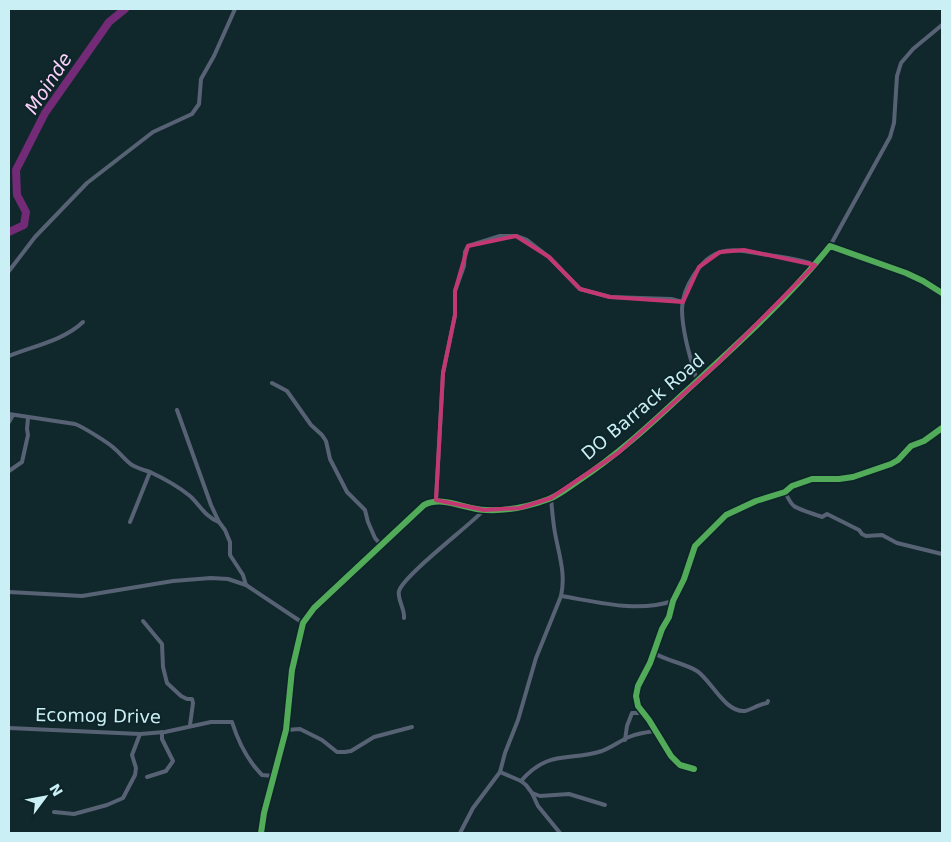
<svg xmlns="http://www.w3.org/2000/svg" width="951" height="842" font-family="'DejaVu Sans',sans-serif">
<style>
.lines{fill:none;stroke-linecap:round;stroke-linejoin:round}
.river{stroke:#732a77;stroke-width:8}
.street{stroke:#576274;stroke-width:4}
.cycleway-casing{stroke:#0d2529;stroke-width:9}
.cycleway{stroke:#51ab58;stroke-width:6}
.marked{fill:none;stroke:#c33872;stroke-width:4;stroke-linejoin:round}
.labels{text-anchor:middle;stroke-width:4;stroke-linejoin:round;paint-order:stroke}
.street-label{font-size:18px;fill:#caeff4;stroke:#0d2529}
.water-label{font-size:19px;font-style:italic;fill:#fcd0fb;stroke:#0d2529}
</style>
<rect width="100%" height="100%" fill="#10282b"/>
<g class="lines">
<polyline class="river" points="9,232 24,225 26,212 17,195 16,170 45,113 109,22 125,9"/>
<g class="street">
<polyline points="830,246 890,137 894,123 897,76 901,63 913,49 942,25"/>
<polyline points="9,271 35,237 87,183 153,132 192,114 199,104 201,79 214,56 235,9"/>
<path d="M9,356C33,346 63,341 83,322"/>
<path d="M697,381C691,360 682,332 682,309C682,289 701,257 721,252C734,248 749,252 762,254C780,257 798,258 815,265"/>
<polyline points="272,383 287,391 311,425 322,435 326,441 330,459 347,492 365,510 368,522 375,538 381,545"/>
<polyline points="177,410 211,505 219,522 225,530 230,542 230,555 243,575 246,585"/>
<path d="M9,414L75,424C83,427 109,443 115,449C121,454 125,460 132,465C137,468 144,470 150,472C163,478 179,487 190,496C200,505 205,517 219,522"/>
<polyline points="9,422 13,415"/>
<polyline points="9,471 22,462 28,435 27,429 28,418"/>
<path d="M785,492C787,496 790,503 794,506C797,509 817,515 822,517L827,514L859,530L862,534L866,536L882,535L897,543L942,554"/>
<polyline points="436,500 443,373 455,315 455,291 464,266 465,252 468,246 500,236 516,236 527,240 549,257 580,289 610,297 671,299 683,302"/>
<polyline points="130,522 150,472"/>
<polyline points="9,592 82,596 173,581 211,578 228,579 246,585 303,623"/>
<path d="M561,596C598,602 637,613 673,601"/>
<path d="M404,618C405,609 397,599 399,591C404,575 469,526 484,510"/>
<polyline points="143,621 162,644 163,667 167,683 181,696 187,699 192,699 193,703 190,725"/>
<path d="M654,653C667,661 684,663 697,671C711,680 725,713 745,711C750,710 760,704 767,703L768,701"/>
<path d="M9,728L140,734L165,732L211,722H232C238,741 248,761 262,775L274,776"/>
<polyline points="286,730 300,729 322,740 337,752 345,752 351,751 374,737 412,727"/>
<polyline points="625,740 627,726 632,713 644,713"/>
<polyline points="694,769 680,765 671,756 649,720 638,706 636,696 638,686 650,663 662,629 669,617 673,601 684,579 695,546 726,515 756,501 785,492 792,486 812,479 839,479 853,477 891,464 898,460 911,446 924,441 942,428"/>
<polyline points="500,772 521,781 526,785 532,793 540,796 569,794 605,805"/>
<polyline points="147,777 166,771 173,761 162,739 162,732"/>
<path d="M521,781C549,749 568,762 602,751C612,747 620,741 629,737C638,733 647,732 656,731"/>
<polyline points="532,793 538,806 560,833"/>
<polyline points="54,812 74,814 107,805 123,798 135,775 136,768 132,755 140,734"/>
<path d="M261,833L264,813L286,730L292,670L299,640L303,623L314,608L424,505C443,495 466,510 486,510C508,511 528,507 549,499C559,495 569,487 578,481C616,456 650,425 683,394C734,347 787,300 830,246L906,273L923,281L942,293"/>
<path d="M460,833L473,808L500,772L505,753L518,720L536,658L561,596C566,574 559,555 555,533C553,522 552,510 551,498"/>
</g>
<g class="cycleway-casing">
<g id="cycleway">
<polyline points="694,769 680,765 671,756 649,720 638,706 636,696 638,686 650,663 662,629 669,617 673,601 684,579 695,546 726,515 756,501 785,492 792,486 812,479 839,479 853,477 891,464 898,460 911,446 924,441 942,428"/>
<path d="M261,833L264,813L286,730L292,670L299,640L303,623L314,608L424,505C443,495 466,510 486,510C508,511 528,507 549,499C559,495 569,487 578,481C616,456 650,425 683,394C734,347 787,300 830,246L906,273L923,281L942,293"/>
</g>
</g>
<use href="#cycleway" class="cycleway"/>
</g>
<path class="marked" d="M516,236L549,257L580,289L610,297L683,302L699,267L720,252L744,250L815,265L718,363L618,453L551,498L520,508L484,510L436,500L443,373L455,315V291L468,246Z"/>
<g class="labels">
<g class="street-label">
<text transform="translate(643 407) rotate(-40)" y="6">DO Barrack Road</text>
<text transform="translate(98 716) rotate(1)" y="6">Ecomog Drive</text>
</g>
<g class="water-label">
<text transform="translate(48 83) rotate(-57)" y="7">Moinde</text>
</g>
</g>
<rect width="951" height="842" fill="none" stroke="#caeff4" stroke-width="20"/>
<g transform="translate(45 797) rotate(58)" stroke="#0d2529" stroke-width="4" paint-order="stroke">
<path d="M0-4L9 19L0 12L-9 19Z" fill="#caeff4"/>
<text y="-8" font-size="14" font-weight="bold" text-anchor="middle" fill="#caeff4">N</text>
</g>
</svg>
